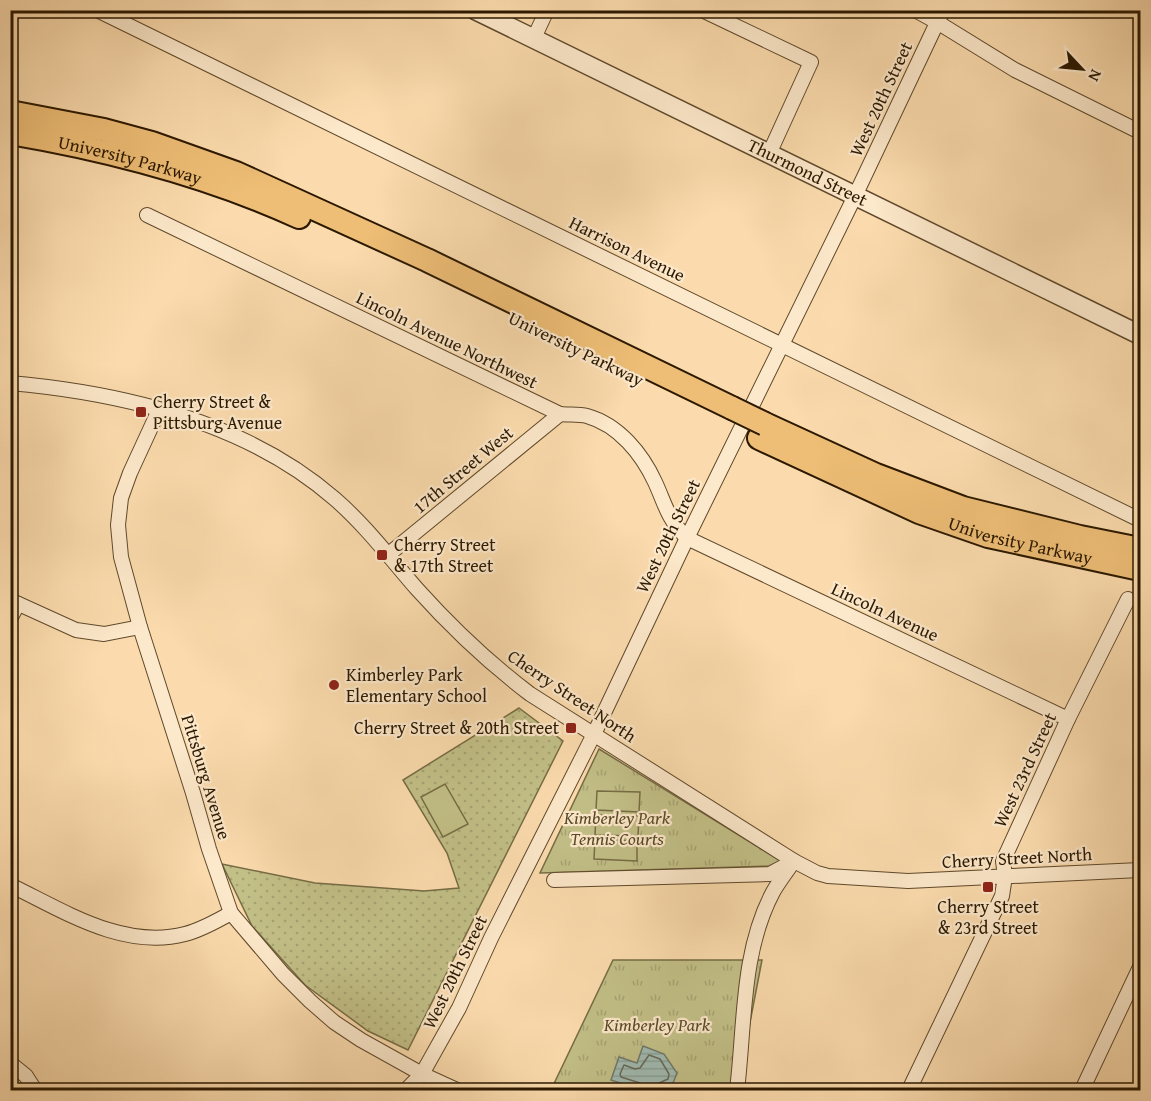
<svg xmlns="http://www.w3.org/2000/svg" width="1151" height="1101" font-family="'Gentium Book Plus',serif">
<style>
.grass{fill:url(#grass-dots);stroke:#766c44;stroke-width:1.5}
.park{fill:url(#park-tufts);stroke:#766c44;stroke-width:1.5}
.pitch{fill:#c2bf87;stroke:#766c44;stroke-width:1.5}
.water{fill:url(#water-rules);stroke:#71796a;stroke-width:1.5}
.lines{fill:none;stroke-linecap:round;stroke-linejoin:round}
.shore{stroke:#666958;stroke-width:1.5}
.minor-casing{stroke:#5f492b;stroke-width:16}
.tertiary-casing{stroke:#5f492b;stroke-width:21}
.primary-casing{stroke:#2b1800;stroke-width:26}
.minor{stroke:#fce8ca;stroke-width:14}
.tertiary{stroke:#fce8ca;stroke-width:18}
.primary{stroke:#eebe76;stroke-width:22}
.primary-bridge-casing{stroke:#2b1800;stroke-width:26;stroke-linecap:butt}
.primary-bridge{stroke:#eebe76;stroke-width:22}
.poi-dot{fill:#8f2418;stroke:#fce8ca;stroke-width:2}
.labels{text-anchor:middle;stroke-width:4.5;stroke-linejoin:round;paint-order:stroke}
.street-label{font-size:18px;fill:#2b1800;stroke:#fce8ca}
.poi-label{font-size:18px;fill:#2b1800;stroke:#fce8ca;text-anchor:start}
.park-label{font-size:18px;font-style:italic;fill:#584a28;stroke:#fce8ca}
</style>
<defs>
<pattern id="grass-dots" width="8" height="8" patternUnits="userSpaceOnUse" patternTransform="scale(1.5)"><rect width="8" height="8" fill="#c2bf87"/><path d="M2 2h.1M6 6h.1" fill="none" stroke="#a7a373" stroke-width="1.8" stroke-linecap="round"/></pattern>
<pattern id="park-tufts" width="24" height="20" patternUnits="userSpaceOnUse" patternTransform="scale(1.5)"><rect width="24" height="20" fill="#c2bf87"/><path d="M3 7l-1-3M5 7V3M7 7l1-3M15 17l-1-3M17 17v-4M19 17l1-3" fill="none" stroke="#a7a373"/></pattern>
<pattern id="water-rules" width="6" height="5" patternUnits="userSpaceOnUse" patternTransform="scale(1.5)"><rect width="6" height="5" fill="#a0bab1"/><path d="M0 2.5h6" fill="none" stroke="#8a9f96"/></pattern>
</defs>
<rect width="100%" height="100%" fill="#fbdbad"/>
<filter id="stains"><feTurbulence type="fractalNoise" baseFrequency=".00333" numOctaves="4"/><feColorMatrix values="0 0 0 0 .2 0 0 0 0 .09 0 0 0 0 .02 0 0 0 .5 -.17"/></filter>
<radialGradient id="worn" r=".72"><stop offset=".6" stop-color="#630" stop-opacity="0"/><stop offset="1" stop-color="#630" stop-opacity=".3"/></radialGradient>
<polygon class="grass" points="519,708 563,741 408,1050 368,1031 305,985 252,926 222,864 315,883 424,891 459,888 447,853 403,780"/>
<g class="park">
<polygon points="599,749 781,861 769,866 540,873"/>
<polygon points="613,960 762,960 737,1090 551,1090"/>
</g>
<g class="pitch">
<polygon points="445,784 468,824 443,837 421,797"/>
<polygon points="597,791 640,792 639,812 596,810"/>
<polygon points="596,815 639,816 638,836 595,835"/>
<polygon points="595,839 637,841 637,861 594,859"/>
</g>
<path class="water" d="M643,1046L664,1054L677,1073L673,1083C644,1095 639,1089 611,1080L619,1057L637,1063Z"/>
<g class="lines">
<polyline class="shore" points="643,1090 640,1083 621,1077 620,1074 624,1065 635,1069 640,1068 649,1055 660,1059 669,1074 668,1079 657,1084 655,1090"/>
<g class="minor-casing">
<g id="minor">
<polyline points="97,10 1140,520"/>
<polyline points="702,10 811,62 769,154"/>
<polyline points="915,10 937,22 1015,70 1140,132"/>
<polyline points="534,38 547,10"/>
<path d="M147,215L560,414C569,415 579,414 587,416C619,425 642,454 655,482C666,506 667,518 687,538L1068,719"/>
<path d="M10,383C123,393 248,423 335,499C366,526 390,558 417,589C452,628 489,663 530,694L794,861L817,873L828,876L908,881L1140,870"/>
<polyline points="159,410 130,473 121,498 118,525 121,557 140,627 193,793 209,849 231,913 283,974 310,1001 334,1022 361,1040 422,1074 457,1090"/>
<polyline points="389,554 560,414"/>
<polyline points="10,600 76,630 104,634 140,627"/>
<polyline points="10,619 18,604"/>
<polyline points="554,880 770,874 794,861"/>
<path d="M10,885C64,911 123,950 185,934C201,930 217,921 231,913"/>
<polyline points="10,1063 26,1076 35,1090"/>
<polyline points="406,1090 422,1074 459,1008 491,938 594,734 687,538 855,196 943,10"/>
<path d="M737,1090C745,1025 741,952 773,892C778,883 785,874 791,865"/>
<polyline points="909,1090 1002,896 1005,876 1003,861 1068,719 1128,599"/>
<polyline points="1082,1090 1140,967"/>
</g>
</g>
<g class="tertiary-casing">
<g id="tertiary">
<path id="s1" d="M475,10L1140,335"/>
</g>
</g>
<g class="primary-casing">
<g id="primary">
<polyline points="10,112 104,130 152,143 236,173 427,260 732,408"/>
<path id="s2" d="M10,133C110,150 207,175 299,217"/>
<polyline points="765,424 876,475 963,508 1080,537 1140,549"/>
<path id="s3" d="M759,438L919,512L988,536L1140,569"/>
</g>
</g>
<use href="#minor" class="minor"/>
<use href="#tertiary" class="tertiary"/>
<use href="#primary" class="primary"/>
<g class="primary-bridge-casing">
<polyline id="primary-bridge" points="732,408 765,424"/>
</g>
<use href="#primary-bridge" class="primary-bridge"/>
</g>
<g class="poi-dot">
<rect x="135" y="406" width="12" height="12" rx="3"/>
<rect x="376" y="549" width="12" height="12" rx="3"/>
<circle cx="334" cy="685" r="6"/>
<rect x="565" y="722" width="12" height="12" rx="3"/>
<rect x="982" y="881" width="12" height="12" rx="3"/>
</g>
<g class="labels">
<g class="street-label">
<text transform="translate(881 99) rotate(-65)" y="6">West 20th Street</text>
<text dy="6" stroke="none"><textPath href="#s2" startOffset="123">University Parkway</textPath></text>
<text dy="6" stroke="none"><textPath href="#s1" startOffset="370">Thurmond Street</textPath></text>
<text transform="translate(627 249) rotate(26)" y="6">Harrison Avenue</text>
<text transform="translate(447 340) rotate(26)" y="6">Lincoln Avenue Northwest</text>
<text transform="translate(576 349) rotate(26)" y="6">University Parkway</text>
<text transform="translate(463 470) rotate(-40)" y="6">17th Street West</text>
<text transform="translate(668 536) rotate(-64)" y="6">West 20th Street</text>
<text dy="6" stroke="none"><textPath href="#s3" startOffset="282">University Parkway</textPath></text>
<text transform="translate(885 612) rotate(25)" y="6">Lincoln Avenue</text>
<text transform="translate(572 696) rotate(34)" y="6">Cherry Street North</text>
<text transform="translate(1025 770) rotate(-65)" y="6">West 23rd Street</text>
<text transform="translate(206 777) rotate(73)" y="6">Pittsburg Avenue</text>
<text transform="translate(1017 858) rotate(-3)" y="6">Cherry Street North</text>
<text transform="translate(455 972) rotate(-64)" y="6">West 20th Street</text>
</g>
<g class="poi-label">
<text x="153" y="408">Cherry Street &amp;<tspan x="153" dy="21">Pittsburg Avenue</tspan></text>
<text x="394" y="551">Cherry Street<tspan x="394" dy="21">&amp; 17th Street</tspan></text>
<text x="346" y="681">Kimberley Park<tspan x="346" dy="21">Elementary School</tspan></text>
<text x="559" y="734" text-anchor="end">Cherry Street &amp; 20th Street</text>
<text x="988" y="913" text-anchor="middle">Cherry Street<tspan x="988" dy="21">&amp; 23rd Street</tspan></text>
</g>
<g class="park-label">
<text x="617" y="824">Kimberley Park<tspan x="617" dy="21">Tennis Courts</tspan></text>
<text x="657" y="1031">Kimberley Park</text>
</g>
</g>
<rect width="1151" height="1101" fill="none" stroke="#fbdbad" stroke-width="36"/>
<rect x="12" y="12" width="1127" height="1077" fill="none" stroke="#2b1800" stroke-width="3"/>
<rect x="18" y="18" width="1115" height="1065" fill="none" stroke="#2b1800" stroke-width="1.5"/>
<g transform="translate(1082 69) rotate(116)" stroke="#fce8ca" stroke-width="4.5" paint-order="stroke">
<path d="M0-4.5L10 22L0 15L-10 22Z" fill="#2b1800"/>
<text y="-9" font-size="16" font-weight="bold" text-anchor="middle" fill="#2b1800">N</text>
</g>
<rect width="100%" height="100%" filter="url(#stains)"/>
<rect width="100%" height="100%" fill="url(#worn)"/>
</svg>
